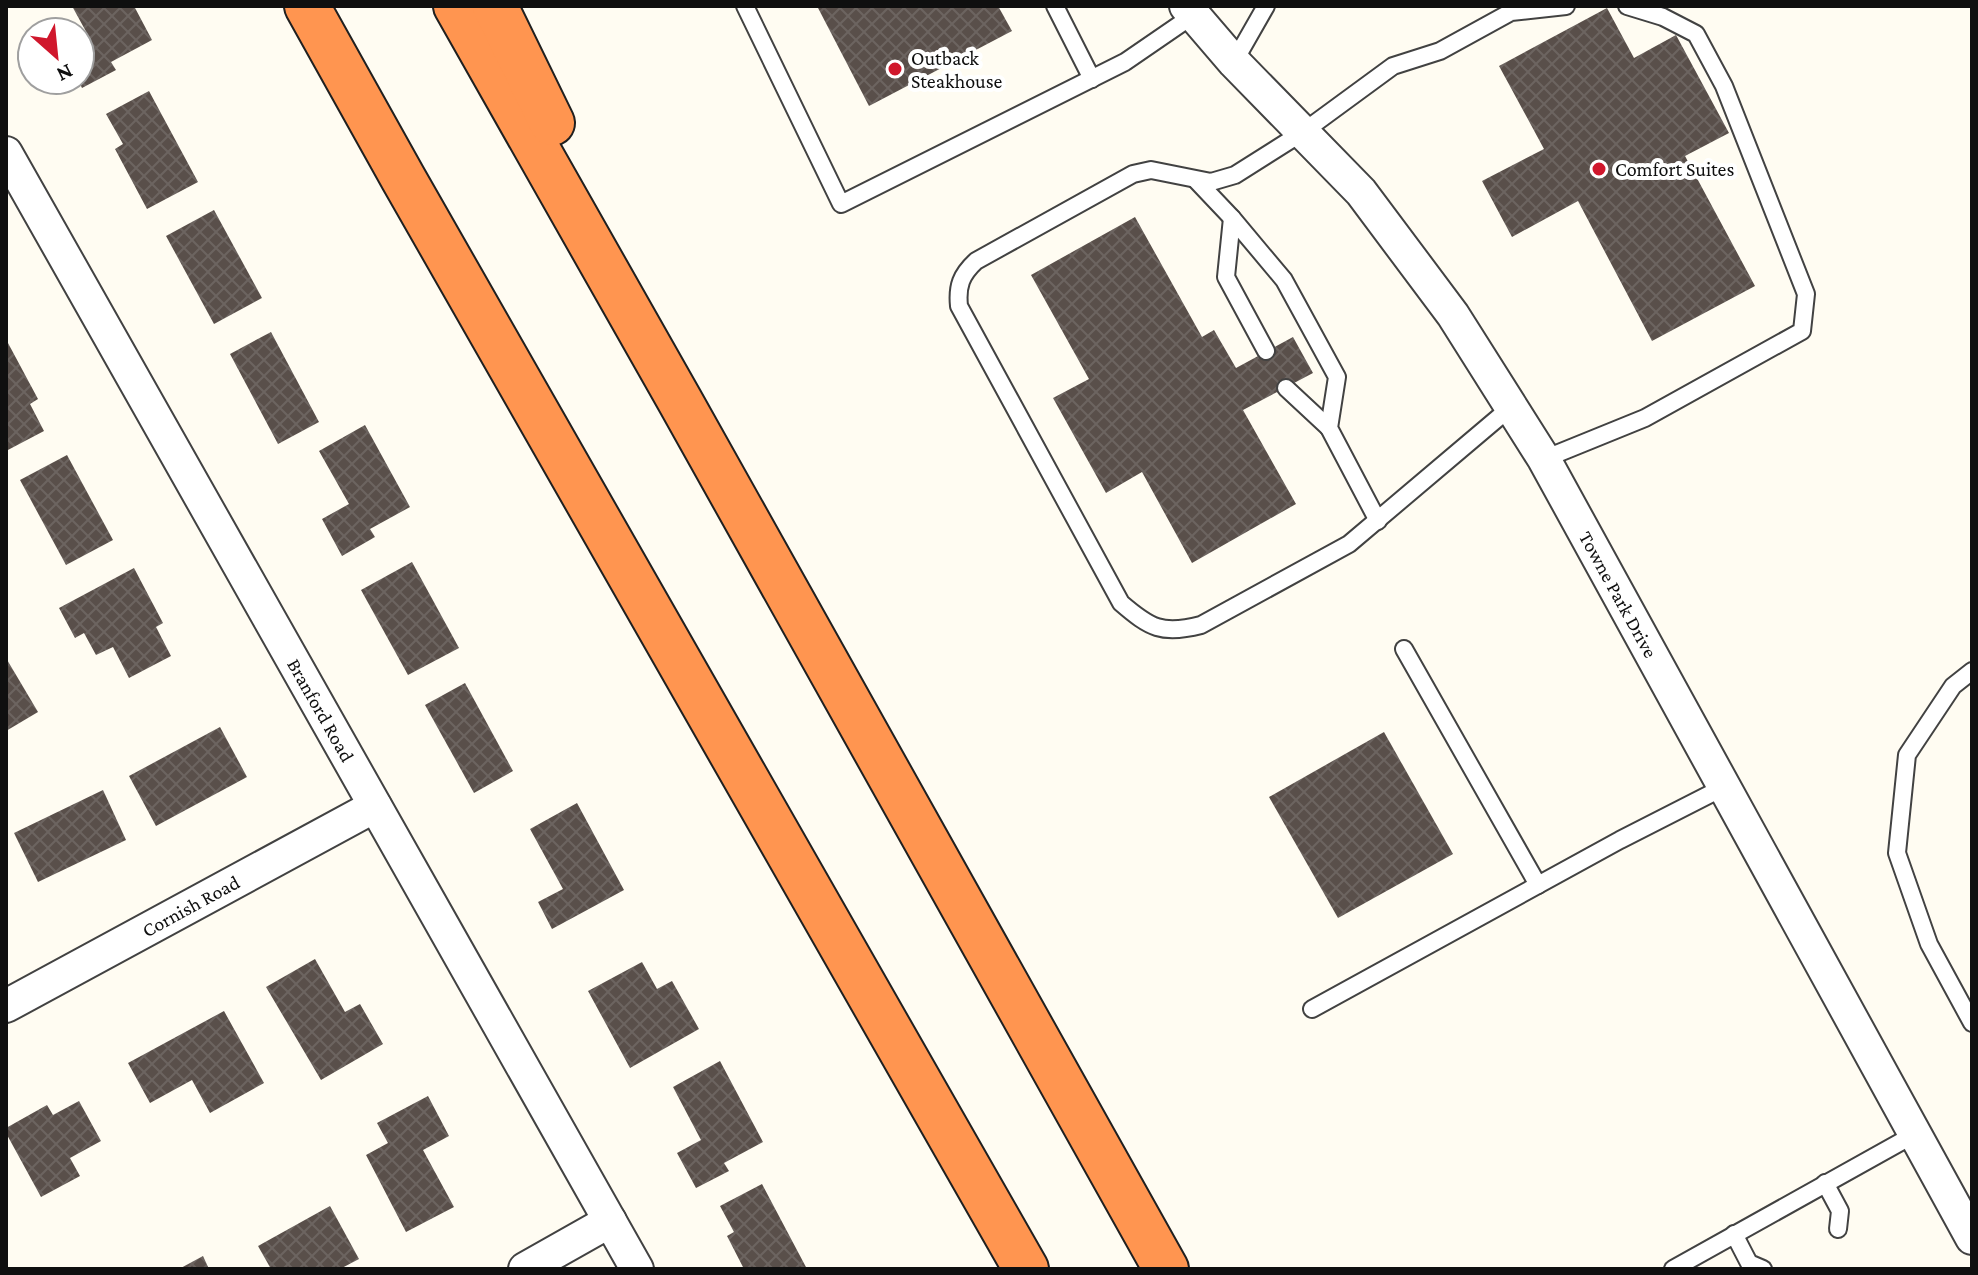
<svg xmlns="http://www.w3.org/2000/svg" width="1978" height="1275" font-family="'Crimson Pro',serif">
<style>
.building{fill:url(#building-cross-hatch)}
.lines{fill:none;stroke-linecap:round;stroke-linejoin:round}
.service-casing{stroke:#424242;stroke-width:20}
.minor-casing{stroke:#424242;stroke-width:36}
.motorway-casing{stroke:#202020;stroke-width:48}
.service{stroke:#fff;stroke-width:16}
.minor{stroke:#fff;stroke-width:32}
.motorway{stroke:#ff9550;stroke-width:44}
.poi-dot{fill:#d0172c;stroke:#fff;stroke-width:3}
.labels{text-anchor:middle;stroke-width:8;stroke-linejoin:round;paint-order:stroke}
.poi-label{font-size:20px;fill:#0f0f0f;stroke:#fff;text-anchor:start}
.street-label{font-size:20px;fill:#0f0f0f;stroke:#fff}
</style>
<defs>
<pattern id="building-cross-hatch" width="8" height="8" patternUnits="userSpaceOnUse" patternTransform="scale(2)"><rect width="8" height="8" fill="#594f4a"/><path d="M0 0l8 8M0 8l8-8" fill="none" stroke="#6c6460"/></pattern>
</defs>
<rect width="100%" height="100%" fill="#fffcf2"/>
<g class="building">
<polygon points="72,6 134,6 152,40 111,62 116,70 82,88 78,80 80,42 89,37"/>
<polygon points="817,6 998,6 1012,31 869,106"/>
<polygon points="1607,8 1634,58 1676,35 1729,133 1685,156 1755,286 1652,341 1578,201 1512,237 1482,181 1544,149 1499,66"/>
<polygon points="149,91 198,182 147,209 115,149 123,144 106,114"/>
<polygon points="214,210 262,298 214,324 166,236"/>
<polygon points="1135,217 1202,337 1214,330 1236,368 1293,337 1313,373 1243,410 1296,504 1192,563 1142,472 1106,493 1053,398 1089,379 1031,275"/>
<polygon points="271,332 319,422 278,444 230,354"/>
<polygon points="8,343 38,399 30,404 44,431 6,451 6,345"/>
<polygon points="365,425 410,507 370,529 375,537 342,556 322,519 349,504 319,451"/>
<polygon points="67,455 113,540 66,565 20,480"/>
<polygon points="412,562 459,648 408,675 361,590"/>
<polygon points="134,568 163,623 156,627 171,656 129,678 113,647 96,655 84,633 75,638 59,608"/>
<polygon points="6,658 38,712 6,731"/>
<polygon points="465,683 513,771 474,793 425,705"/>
<polygon points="220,727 247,777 156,826 129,776"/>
<polygon points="1384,732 1453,854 1338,918 1269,797"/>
<polygon points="103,790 126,840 38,882 14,833"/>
<polygon points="577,803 624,890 552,929 538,902 563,889 530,829"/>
<polygon points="315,959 345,1012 360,1004 383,1044 321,1080 266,987"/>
<polygon points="642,962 657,989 672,981 699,1029 630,1068 588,991"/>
<polygon points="224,1011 264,1083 210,1113 192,1080 150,1103 128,1063"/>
<polygon points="720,1061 763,1142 724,1163 729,1171 696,1188 677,1153 701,1140 673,1087"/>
<polygon points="428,1096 449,1136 423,1150 454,1207 406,1232 366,1155 388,1143 377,1123"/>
<polygon points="79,1101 101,1141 70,1158 80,1176 41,1197 6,1133 6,1128 47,1105 53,1115"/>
<polygon points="762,1184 807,1269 744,1269 727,1236 734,1232 720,1206"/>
<polygon points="330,1206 359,1259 340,1269 271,1269 258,1246"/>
<polygon points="203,1256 209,1269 179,1269"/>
</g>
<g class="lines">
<g class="service-casing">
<g id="service">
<polyline points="745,6 841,204 1125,62 1192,16"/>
<polyline points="1055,6 1092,79"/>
<polyline points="1234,62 1266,6"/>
<polyline points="1196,180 1232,218 1284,280 1337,377 1329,428 1378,521"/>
<polyline points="1232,218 1226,277 1266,351"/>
<polyline points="1286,388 1329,428"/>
<path d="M1511,407L1349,544L1201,625C1162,635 1150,628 1121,603L959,306C957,286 961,275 976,261L1133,174L1151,170L1211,182L1235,175L1303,132L1393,66L1440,51L1511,12L1566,6"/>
<polyline points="1544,459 1645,418 1802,331 1806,294 1724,86 1696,34 1663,17 1627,6"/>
<polyline points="1404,649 1538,885"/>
<polyline points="1972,671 1953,686 1907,755 1897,853 1929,944 1972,1023"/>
<polyline points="1312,1009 1620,840 1724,787"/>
<polyline points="1825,1183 1840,1211 1838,1229"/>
<polyline points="1734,1234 1749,1263 1763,1269"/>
<polyline points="1673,1269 1915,1134"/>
</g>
</g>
<g class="minor-casing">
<g id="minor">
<path id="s1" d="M1186,6L1234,62L1361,192L1453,315L1544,459L1972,1238"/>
<path id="s2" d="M6,153L637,1269"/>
<path id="s3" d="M6,1006L375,806"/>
<polyline points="525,1269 610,1221"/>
</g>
</g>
<g class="motorway-casing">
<g id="motorway">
<polyline points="307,6 403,178 1026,1269"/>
<polyline points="456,6 680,401 1166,1269"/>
<polyline points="495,6 552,123"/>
</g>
</g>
<use href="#service" class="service"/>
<use href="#minor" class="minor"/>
<use href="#motorway" class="motorway"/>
</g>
<g class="poi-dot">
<circle cx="895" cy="69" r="8"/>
<circle cx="1599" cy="169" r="8"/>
</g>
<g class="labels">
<g class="poi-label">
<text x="911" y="65">Outback<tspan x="911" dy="23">Steakhouse</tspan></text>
<text x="1615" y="176">Comfort Suites</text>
</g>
<g class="street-label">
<text dy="7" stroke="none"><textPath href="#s1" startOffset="734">Towne Park Drive</textPath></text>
<text dy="7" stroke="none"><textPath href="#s2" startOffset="640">Branford Road</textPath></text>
<text dy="7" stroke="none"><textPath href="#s3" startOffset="210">Cornish Road</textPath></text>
</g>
</g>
<rect width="1978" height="1275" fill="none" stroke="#0f0f0f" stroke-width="16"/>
<g transform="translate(56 56) rotate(153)"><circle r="38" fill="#ffffff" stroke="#9f9f9f" stroke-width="2"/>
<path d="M0-6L14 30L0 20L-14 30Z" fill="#d0172c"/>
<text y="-12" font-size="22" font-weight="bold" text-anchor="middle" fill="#0f0f0f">N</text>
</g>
</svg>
